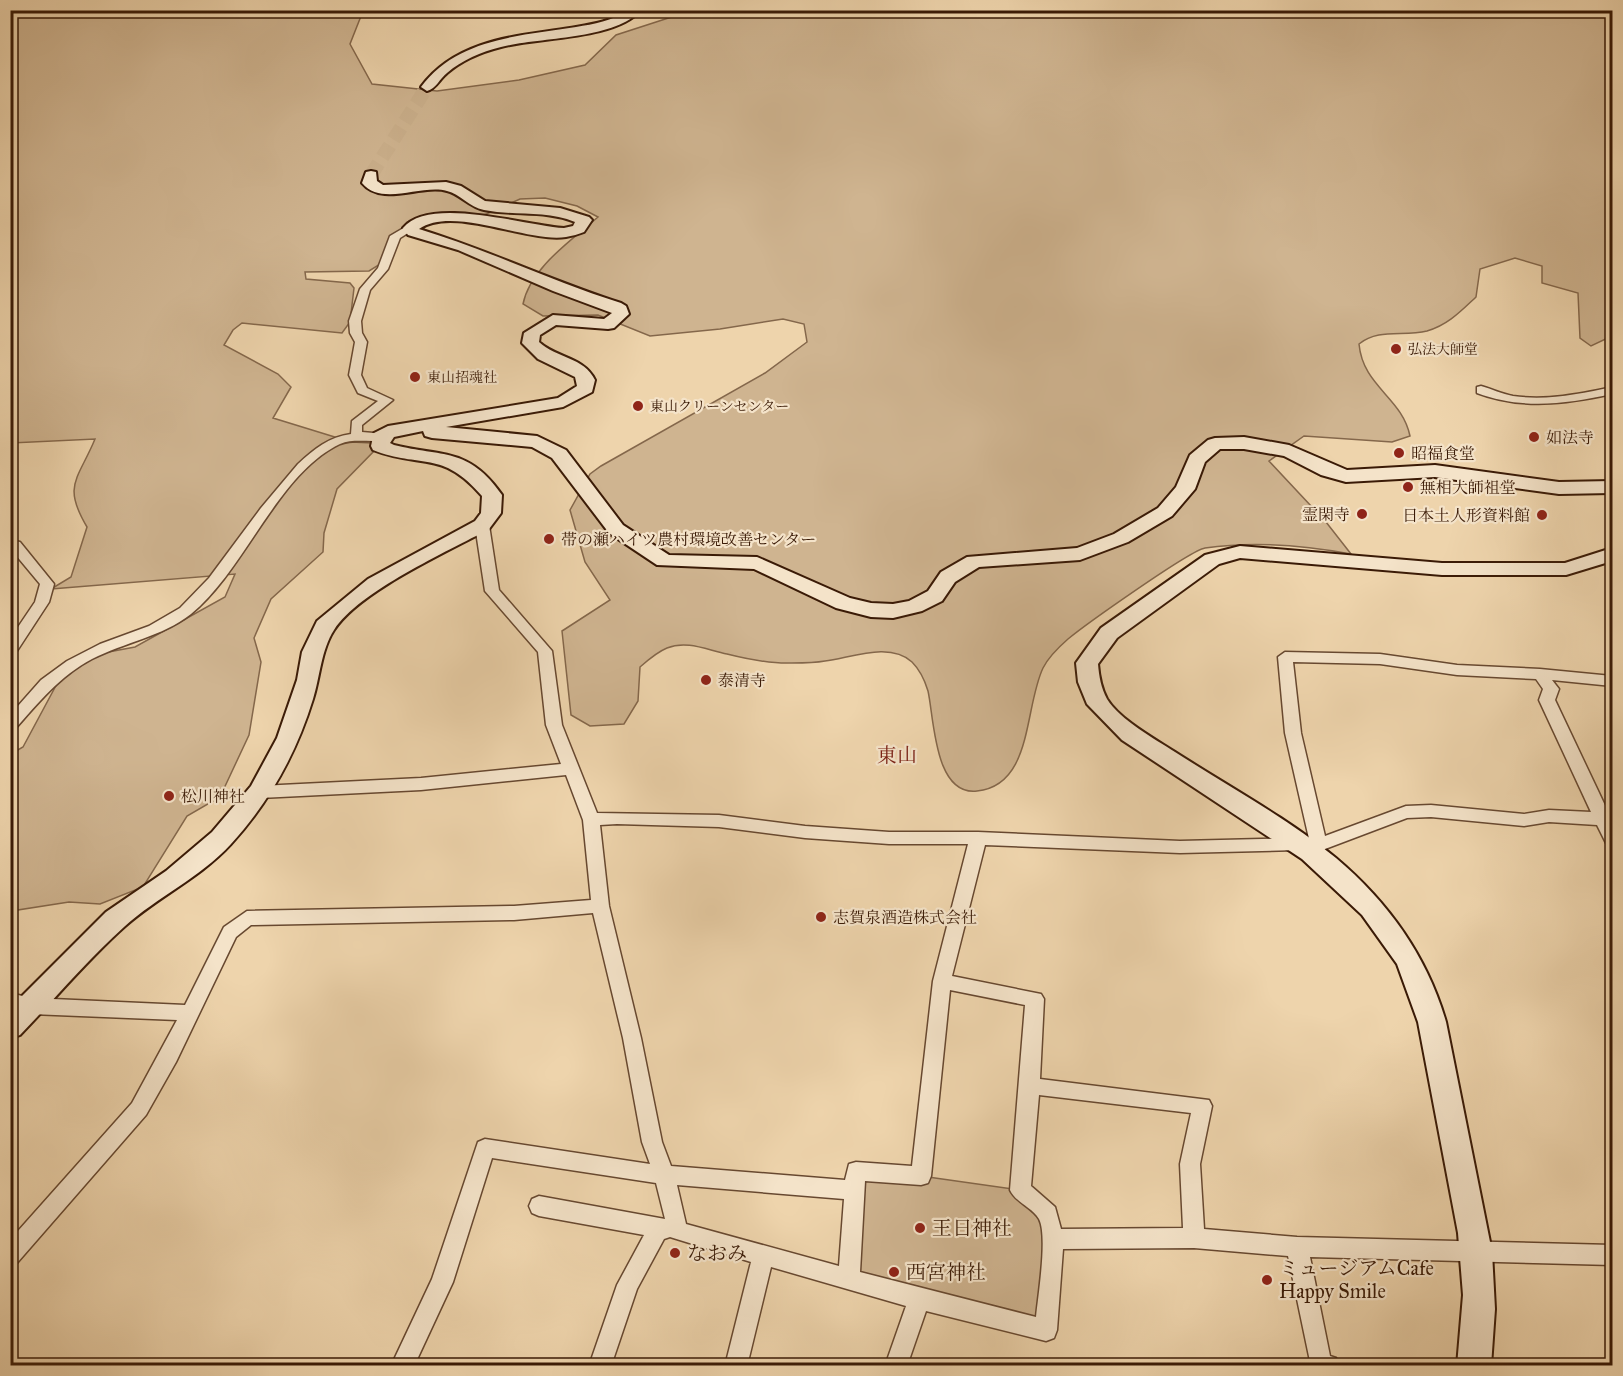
<svg xmlns="http://www.w3.org/2000/svg" width="1623" height="1376" font-family="'IM FELL Great Primer','Noto Serif JP',serif">
<style>
.green{fill:#cfb490;stroke:#84674b;stroke-width:1.5}
.lines{fill:none;stroke-linecap:round;stroke-linejoin:round}
.secondary-tunnel{stroke:#caaf8b;stroke-width:14;stroke-dasharray:14 7;stroke-linecap:butt}
.street-casing{stroke:#674830;stroke-width:3}
.secondary-casing{stroke:#3a1a06;stroke-width:4}
.street{fill:#f4e3c9;fill-rule:evenodd}
.secondary{fill:#f4e3c9;fill-rule:evenodd}
.poi-dot{fill:#8f2418;stroke:#f4e3c9;stroke-width:2}
.labels{text-anchor:middle;stroke-width:4.5;stroke-linejoin:round;paint-order:stroke}
.far-poi-label{font-size:14px;fill:#3a1a06;stroke:#f4e3c9;text-anchor:start}
.poi-label{font-size:16px;fill:#3a1a06;stroke:#f4e3c9;text-anchor:start}
.quarter-label{font-size:20px;fill:#7a1f14;stroke:#f4e3c9}
.near-poi-label{font-size:20px;fill:#3a1a06;stroke:#f4e3c9;text-anchor:start}
</style>
<rect width="100%" height="100%" fill="#eed4ac"/>
<filter id="stains"><feTurbulence type="fractalNoise" baseFrequency=".00333" numOctaves="4"/><feColorMatrix values="0 0 0 0 .2 0 0 0 0 .09 0 0 0 0 .02 0 0 0 .5 -.17"/></filter>
<radialGradient id="worn" r=".72"><stop offset=".6" stop-color="#630" stop-opacity="0"/><stop offset="1" stop-color="#630" stop-opacity=".3"/></radialGradient>
<g class="green">
<path d="M11,11H363L350,44L372,84L437,91L519,80L585,65L616,35L690,11H1612V336L1591,346L1580,338L1578,293L1542,283V266L1515,258L1480,269L1476,297C1461,311 1448,325 1427,331C1403,337 1379,328 1359,344C1363,387 1402,397 1410,436L1392,442L1304,436L1269,461L1326,522L1351,554C1303,545 1253,541 1205,548C1189,551 1085,625 1068,639C1060,646 1048,658 1043,668C1024,708 1033,785 977,791C934,796 934,717 928,691C925,681 919,669 912,662C890,641 850,658 825,661C814,663 803,663 792,663C771,664 747,659 727,654C707,650 687,640 667,648C657,652 648,660 640,667L638,701L624,724L590,726L571,715L562,631L610,600L585,562L570,510L590,474L601,466L765,373L807,342L804,324L783,319L720,329L650,336L598,315L543,316L523,304C530,268 572,240 598,217L577,206L545,198L520,199L482,216L425,215L407,222L382,263L369,271L305,272L306,279L350,283L354,288L350,322L342,333L242,323L233,330L224,345L278,374L291,387L273,418L351,442L372,443L375,450L337,489L324,533L323,552L271,599L254,638L261,662L249,735L220,797L187,816L143,887L100,904L69,902L11,911V754L23,747L59,680L87,656L135,647L225,597L235,574L51,589L71,577L87,527C62,485 78,480 95,439L11,443Z"/>
<polygon points="856,1171 921,1176 1020,1190 1048,1214 1046,1330 849,1279"/>
</g>
<g class="lines">
<polyline class="secondary-tunnel" points="371,175 427,87"/>
<g class="street-casing">
<g id="street">
<path d="M407,226L416,228L400,238L388,269L370,290L361,321L362,333L367,342L361,375L367,388L393,400L362,425V432L385,434V440C371,443 354,438 340,444C277,474 246,569 191,614C162,637 125,642 92,659C60,676 39,702 15,729L10,730V715L41,680L67,661L100,644L149,626L180,608L209,578L261,508L298,464C314,449 329,437 351,434L352,421L378,401L358,393L349,375L355,342L350,333L349,321L360,289L378,268L390,236Z"/>
<path d="M1481,386C1492,389 1502,394 1513,396C1546,401 1580,394 1612,387V394C1566,404 1522,410 1477,393V387Z"/>
<path d="M482,521L489,525L499,590L552,651L562,725L597,813L719,815L805,826L889,832H978L1180,841L1297,838L1303,840L1305,844L1303,848L1297,850L1180,853L985,845L952,976L1041,994L1044,999L1040,1079L1209,1100L1212,1106L1200,1164L1204,1229L1297,1237L1612,1245V1265L1310,1257L1330,1356L1336,1358L1339,1366H1311L1288,1256L1194,1248L1063,1249L1057,1330L1054,1338L1046,1341L926,1311L907,1366H885L906,1306L771,1267L747,1366H725L751,1262L670,1237L664,1239L637,1289L611,1366H589L617,1285L644,1235L539,1216L532,1213L529,1206L532,1199L539,1196L665,1219L656,1183L492,1158L453,1282L414,1366H391L432,1279L478,1142L485,1139L650,1164L642,1142L623,1038L593,913L514,920L251,925L236,937L176,1062L146,1115L17,1263L10,1266V1240L132,1103L177,1020L31,1014L10,1009V993L31,998L185,1005L224,927L247,911L514,906L591,900L583,820L566,775L421,790L260,798L254,796L252,792L254,788L260,786L421,778L561,764L546,725L538,652L485,591L475,525ZM617,824L719,827L805,838L889,844H968L933,981L912,1166L856,1162L849,1164L845,1180L671,1166L662,1142L641,1038L609,906L600,825ZM950,990L1025,1005L1010,1190C1016,1203 1032,1207 1039,1219C1048,1236 1038,1296 1036,1317L860,1272L865,1181L921,1185L928,1183L931,1176ZM1039,1095L1191,1113L1180,1164L1183,1228L1061,1229L1055,1207L1031,1186ZM677,1185L844,1199L839,1266L686,1224Z"/>
<polygon points="10,540 20,542 54,584 49,602 15,654 10,656 10,639 35,602 40,584 10,548"/>
<path d="M1285,652L1380,654L1457,665L1540,669L1612,676V686L1552,680L1559,689L1555,700L1609,814L1612,815V845L1606,843L1597,825L1549,822L1524,826L1431,817L1407,818L1325,849L1317,857H1305L1303,852L1310,843L1285,733L1278,657ZM1293,662L1380,664L1457,675L1536,679L1543,689L1539,700L1591,812L1549,810L1524,814L1431,805L1406,806L1325,836L1301,733Z"/>
</g>
</g>
<g class="secondary-casing">
<g id="secondary">
<path d="M628,10H641C615,40 539,37 501,47C481,52 462,60 447,73C440,78 436,89 427,91L421,87C457,38 520,36 576,27C594,24 612,21 628,10Z"/>
<path d="M371,171L376,172L377,181L383,185L446,182L461,186L485,201L560,208L589,217L592,220L584,232C579,234 572,236 566,237C527,243 453,205 419,229C488,250 552,281 621,303L626,306L629,314L614,328L608,329L556,325L540,335L539,342C556,358 584,357 595,380L592,392L563,407L446,427L537,436L566,450L623,525L669,555L757,557L850,598L871,603L893,604L909,601L928,591L941,572L967,557L1077,548L1114,534L1158,508L1176,487L1190,455L1208,440L1215,438L1244,437L1289,445L1347,470L1435,465L1559,482L1612,481V493L1559,494L1435,477L1346,482L1321,475L1284,456L1244,449H1220L1205,462L1195,489L1172,516L1128,542L1080,560L979,567L955,582L942,601L922,611L893,618L871,617L836,608L754,569L657,565L609,533L552,458L532,447L432,438L425,436L423,431L394,437L390,443L394,445C442,457 469,447 502,495L501,513L489,529C447,552 359,591 334,630C321,650 320,677 313,699C296,754 270,801 231,844C200,878 157,897 124,927C87,960 54,1000 20,1035L10,1039V1008L106,912L166,871L212,832L251,786L277,738L297,680L302,652L317,621L368,579L475,521L481,513L482,496C442,449 421,469 373,450L371,446L374,433L388,426L558,398L577,386L575,377L538,359L522,343L524,333L553,315L604,319L612,313L553,291L458,250L408,235L403,228C429,195 527,226 564,228L573,226L575,222C546,210 514,216 484,210C469,207 460,194 447,191C421,184 382,207 362,183L366,172Z"/>
<path d="M1240,546L1442,563H1565L1612,548V561L1566,575H1442L1240,558L1219,564L1117,638L1098,664C1099,676 1101,688 1107,699C1120,720 1155,739 1175,752C1228,786 1287,818 1336,858C1388,902 1427,956 1446,1022L1492,1252L1495,1309L1491,1366H1457L1463,1295L1458,1233L1418,1022L1397,964L1362,915L1302,859L1122,740L1087,704L1078,682L1076,663L1101,628L1205,555Z"/>
</g>
</g>
<use href="#street" class="street"/>
<use href="#secondary" class="secondary"/>
</g>
<g class="poi-dot">
<circle cx="1396" cy="349" r="6"/>
<circle cx="415" cy="377" r="6"/>
<circle cx="638" cy="406" r="6"/>
<circle cx="1534" cy="437" r="6"/>
<circle cx="1399" cy="453" r="6"/>
<circle cx="1408" cy="487" r="6"/>
<circle cx="1362" cy="514" r="6"/>
<circle cx="1542" cy="515" r="6"/>
<circle cx="549" cy="539" r="6"/>
<circle cx="706" cy="680" r="6"/>
<circle cx="169" cy="796" r="6"/>
<circle cx="821" cy="917" r="6"/>
<circle cx="920" cy="1228" r="6"/>
<circle cx="675" cy="1253" r="6"/>
<circle cx="894" cy="1272" r="6"/>
<circle cx="1267" cy="1280" r="6"/>
</g>
<g class="labels">
<g class="far-poi-label">
<text x="1408" y="354">弘法大師堂</text>
<text x="427" y="382">東山招魂社</text>
<text x="650" y="411">東山クリーンセンター</text>
</g>
<g class="poi-label">
<text x="1546" y="443">如法寺</text>
<text x="1411" y="459">昭福食堂</text>
<text x="1420" y="493">無相大師祖堂</text>
<text x="1350" y="520" text-anchor="end">霊閑寺</text>
<text x="1530" y="521" text-anchor="end">日本土人形資料館</text>
<text x="561" y="545">帯の瀬ハイツ農村環境改善センター</text>
<text x="718" y="686">泰清寺</text>
<text x="181" y="802">松川神社</text>
<text x="833" y="923">志賀泉酒造株式会社</text>
</g>
<g class="quarter-label">
<text x="897" y="762">東山</text>
</g>
<g class="near-poi-label">
<text x="932" y="1235">王日神社</text>
<text x="687" y="1260">なおみ</text>
<text x="1279" y="1275">ミュージアムCafe<tspan x="1279" dy="23">Happy Smile</tspan></text>
<text x="906" y="1279">西宮神社</text>
</g>
</g>
<rect width="1623" height="1376" fill="none" stroke="#eed4ac" stroke-width="36"/>
<rect x="12" y="12" width="1599" height="1352" fill="none" stroke="#3a1a06" stroke-width="3"/>
<rect x="18" y="18" width="1587" height="1340" fill="none" stroke="#3a1a06" stroke-width="1.5"/>
<rect width="100%" height="100%" filter="url(#stains)"/>
<rect width="100%" height="100%" fill="url(#worn)"/>
</svg>
